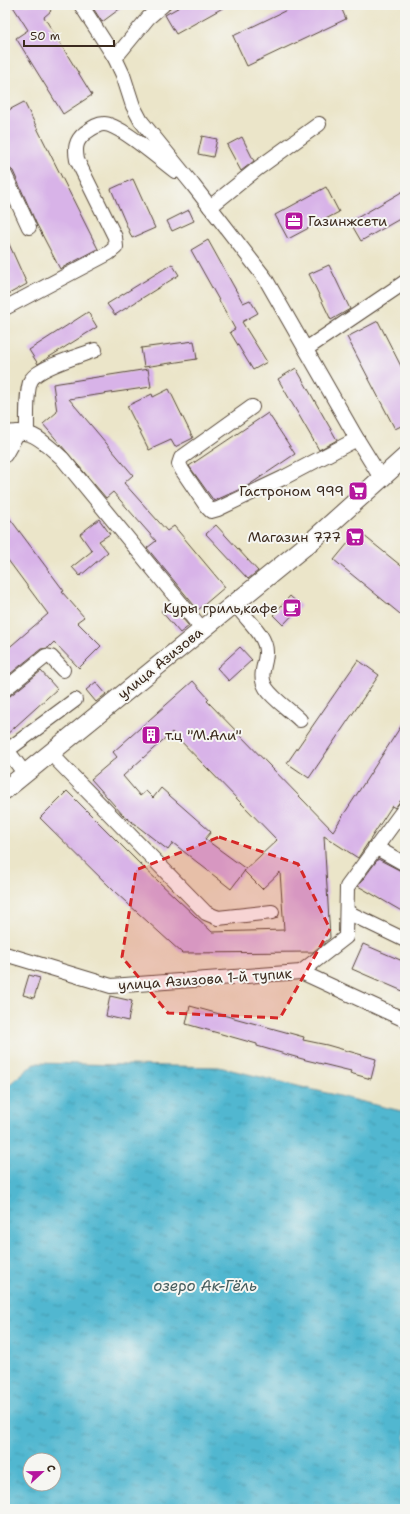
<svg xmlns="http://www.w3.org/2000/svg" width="410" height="1514" font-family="'Shantell Sans',sans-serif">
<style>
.water{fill:url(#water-ripples);stroke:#467077;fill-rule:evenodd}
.building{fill:#d8b3e8}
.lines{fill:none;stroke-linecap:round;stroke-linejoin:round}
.minor-casing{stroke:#554638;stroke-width:16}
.major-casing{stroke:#554638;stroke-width:20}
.minor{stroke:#fff;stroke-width:14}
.major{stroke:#fff;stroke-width:18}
.marked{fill:#d62828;fill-opacity:0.2;stroke:#d62828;stroke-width:3;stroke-dasharray:8 5;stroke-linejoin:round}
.labels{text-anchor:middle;stroke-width:4;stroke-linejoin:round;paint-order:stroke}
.poi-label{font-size:14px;fill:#3b2a1e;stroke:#f6f6f2;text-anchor:end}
.street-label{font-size:14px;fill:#3b2a1e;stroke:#f6f6f2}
.water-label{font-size:15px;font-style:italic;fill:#435b5c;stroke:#f6f6f2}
</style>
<defs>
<pattern id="water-ripples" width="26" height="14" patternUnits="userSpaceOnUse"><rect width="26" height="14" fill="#51b7d0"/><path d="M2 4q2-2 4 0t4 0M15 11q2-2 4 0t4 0" fill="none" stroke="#4495a8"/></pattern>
</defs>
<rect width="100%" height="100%" fill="#f6f6f2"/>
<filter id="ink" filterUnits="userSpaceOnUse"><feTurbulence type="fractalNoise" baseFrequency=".025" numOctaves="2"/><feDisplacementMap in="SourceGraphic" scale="8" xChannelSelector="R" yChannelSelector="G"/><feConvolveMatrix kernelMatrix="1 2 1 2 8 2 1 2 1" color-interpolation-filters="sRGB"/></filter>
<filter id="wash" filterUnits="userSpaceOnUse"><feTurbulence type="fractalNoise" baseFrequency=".012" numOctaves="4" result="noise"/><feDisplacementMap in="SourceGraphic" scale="16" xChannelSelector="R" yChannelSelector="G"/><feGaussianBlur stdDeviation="0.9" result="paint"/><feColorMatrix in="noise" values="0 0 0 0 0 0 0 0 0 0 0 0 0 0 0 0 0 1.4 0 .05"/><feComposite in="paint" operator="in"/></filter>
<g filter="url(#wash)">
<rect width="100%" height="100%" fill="#ebe5c9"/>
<path class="water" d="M35,1063L219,1067L405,1112V1509H5V1088ZM30,1460H54V1484H30Z"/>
<g id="blocks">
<g class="building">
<polygon points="12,5 47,5 51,11 44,17 92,95 63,114 16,38 28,30"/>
<polygon points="91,5 125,5 102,22"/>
<polygon points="183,5 228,5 176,34 165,15"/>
<polygon points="297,5 340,5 346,19 247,66 233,36"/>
<polygon points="24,102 98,249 60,269 36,223 13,171 8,167 5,161 5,112"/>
<polygon points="202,136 217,139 213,157 198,154"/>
<polygon points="242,137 254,161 241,171 227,145"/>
<polygon points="133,179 155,228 132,238 111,189"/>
<polygon points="326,187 339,212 288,239 275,215"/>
<polygon points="405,190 405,216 361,241 350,222"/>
<polygon points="189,210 194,221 172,231 167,221"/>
<polygon points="5,235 27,284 5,296"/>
<polygon points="208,240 243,303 250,300 258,313 242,322 267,362 253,370 230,332 235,329 191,250"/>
<polygon points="172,264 179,275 115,315 107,304"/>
<polygon points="329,265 350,309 331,320 309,274"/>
<polygon points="88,312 97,327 38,364 29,350"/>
<polygon points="378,321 405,374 405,424 395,429 347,337"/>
<polygon points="194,341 197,359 144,367 141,348"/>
<polygon points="296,368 337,440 319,450 278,379"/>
<polygon points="148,369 151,387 69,399 133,475 124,483 167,531 174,526 225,587 198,610 147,548 156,541 113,492 106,498 43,424 57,412 53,384"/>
<polygon points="169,389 193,438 175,447 171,440 149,450 127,406 152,394 153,397"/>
<polygon points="268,413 295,454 249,485 214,501 189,466"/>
<polygon points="5,512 64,591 62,592 84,617 77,622 101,646 79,668 54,642 48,648 41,649 5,678 5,651 48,614 5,556"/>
<polygon points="99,519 110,534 99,541 108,552 80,576 72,567 92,551 80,534"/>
<polygon points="216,525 258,571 248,579 206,534"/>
<polygon points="358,531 405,569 405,618 334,560"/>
<polygon points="290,596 301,606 283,625 273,615"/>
<polygon points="170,604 189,626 180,633 161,611"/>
<polygon points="240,647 252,660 229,681 217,668"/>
<polygon points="358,660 379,675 309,778 287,763"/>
<polygon points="41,671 57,689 5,736 5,697 10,696"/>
<polygon points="193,681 209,699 207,701 333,831 405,720 405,800 401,800 395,808 392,806 358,858 324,836 330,938 313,952 182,953 115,892 40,818 67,791 141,865 212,932 284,930 280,872 262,889 244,871 277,840 172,732 123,776 140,796 146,791 153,798 161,788 211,832 205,839 246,869 231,889 173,843 168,850 123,815 91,779 117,757 113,752"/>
<polygon points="96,682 106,694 96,702 86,690"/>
<polygon points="378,859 405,873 405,913 358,886"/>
<polygon points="363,944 405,962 405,992 352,969"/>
<polygon points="29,975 40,978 34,998 23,995"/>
<polygon points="110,996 132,1001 128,1021 106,1016"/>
<polygon points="190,1006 304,1037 303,1040 327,1045 376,1059 371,1079 350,1073 351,1071 306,1060 257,1046 257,1044 186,1024"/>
</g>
</g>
</g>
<g filter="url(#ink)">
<use href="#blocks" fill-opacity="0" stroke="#554638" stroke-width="1"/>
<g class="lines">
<g class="minor-casing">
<g id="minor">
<polyline points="81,5 115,58 123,75 133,106 141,121 193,185 265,278 357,439 381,478"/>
<polyline points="115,58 148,18 163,5"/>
<polyline points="5,175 29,227"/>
<polyline points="210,207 257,169 319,124"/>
<path d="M5,308L109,253L116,247L115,237L77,160C75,149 75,141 85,133C91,129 97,124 104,124C120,124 161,161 175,171"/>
<polyline points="306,349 405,282"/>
<polyline points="252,407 181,458 179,464 182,470 207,507 211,511 218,509 283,478 357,439"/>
<path d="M5,433C34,429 41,440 62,458L202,629"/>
<path d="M27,433C27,421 26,389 31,380C39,367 79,356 95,350"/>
<polyline points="5,455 18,432"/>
<path d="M240,610C249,622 266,636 266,652C266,665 258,675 266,688C274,700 290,710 300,720"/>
<polyline points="5,689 46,656 51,657 63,670"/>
<polyline points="7,750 25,774"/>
<polyline points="5,752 75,700"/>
<polyline points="57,760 206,913 218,918 272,912"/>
<polyline points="375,847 405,864"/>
<polyline points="347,912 405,940"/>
<polyline points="5,954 111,986 301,972 346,937 347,887 405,808"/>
<polyline points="301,972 405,1020"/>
</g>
</g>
<g class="major-casing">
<polyline id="major" points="5,790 314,539 405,457"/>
</g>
<use href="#minor" class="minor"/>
<use href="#major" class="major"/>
</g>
</g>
<path class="marked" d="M219,837L298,864L330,929L280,1018L168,1013L122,957L136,870Z"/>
<defs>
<g id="office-square" transform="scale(1)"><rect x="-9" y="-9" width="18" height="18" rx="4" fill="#b5179e" stroke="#f6f6f2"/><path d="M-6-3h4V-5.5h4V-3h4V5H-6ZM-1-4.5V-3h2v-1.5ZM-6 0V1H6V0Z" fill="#fff"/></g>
<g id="supermarket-square" transform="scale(1)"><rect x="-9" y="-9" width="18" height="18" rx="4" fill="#b5179e" stroke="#f6f6f2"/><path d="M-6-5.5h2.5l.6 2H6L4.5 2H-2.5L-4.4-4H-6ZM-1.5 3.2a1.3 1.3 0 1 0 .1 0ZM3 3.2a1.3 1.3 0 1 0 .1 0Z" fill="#fff"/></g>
<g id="cafe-square" transform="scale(1)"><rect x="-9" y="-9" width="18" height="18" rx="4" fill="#b5179e" stroke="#f6f6f2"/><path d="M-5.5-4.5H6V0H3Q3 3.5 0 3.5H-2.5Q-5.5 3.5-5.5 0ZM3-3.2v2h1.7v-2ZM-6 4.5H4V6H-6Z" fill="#fff"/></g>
<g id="building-square" transform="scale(1)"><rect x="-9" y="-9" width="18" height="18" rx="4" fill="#b5179e" stroke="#f6f6f2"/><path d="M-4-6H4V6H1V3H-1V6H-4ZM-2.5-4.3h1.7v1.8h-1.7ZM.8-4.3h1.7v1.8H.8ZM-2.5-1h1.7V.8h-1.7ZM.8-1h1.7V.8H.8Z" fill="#fff"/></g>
</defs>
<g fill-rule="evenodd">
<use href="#office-square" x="294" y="221"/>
<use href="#supermarket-square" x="358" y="491"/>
<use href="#supermarket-square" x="355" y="537"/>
<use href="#cafe-square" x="292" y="608"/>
<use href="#building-square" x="151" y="735"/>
</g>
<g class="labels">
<g class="poi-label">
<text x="308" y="226" text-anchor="start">Газинжсети</text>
<text x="344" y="496">Гастроном 999</text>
<text x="341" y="542">Магазин 777</text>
<text x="278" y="613">Куры гриль,кафе</text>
<text x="165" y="740" text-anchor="start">т.ц "М.Али"</text>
</g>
<g class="street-label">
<text transform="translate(160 663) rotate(-39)" y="5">улица Азизова</text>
<text transform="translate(205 979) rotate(-4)" y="5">улица Азизова 1-й тупик</text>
</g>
<g class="water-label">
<text x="205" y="1291">озеро Ак-Гёль</text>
</g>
</g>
<rect width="410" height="1514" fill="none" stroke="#f6f6f2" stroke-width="20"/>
<g transform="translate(42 1472) rotate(68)"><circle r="19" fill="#f6f6f2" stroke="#aba49d"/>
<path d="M0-3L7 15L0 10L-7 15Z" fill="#b5179e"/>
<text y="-6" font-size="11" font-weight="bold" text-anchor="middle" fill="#3b2a1e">С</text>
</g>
<path d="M24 40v6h90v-6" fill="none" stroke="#3b2a1e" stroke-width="2"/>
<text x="30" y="40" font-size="12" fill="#3b2a1e" stroke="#f6f6f2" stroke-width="3" paint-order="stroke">50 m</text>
</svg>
